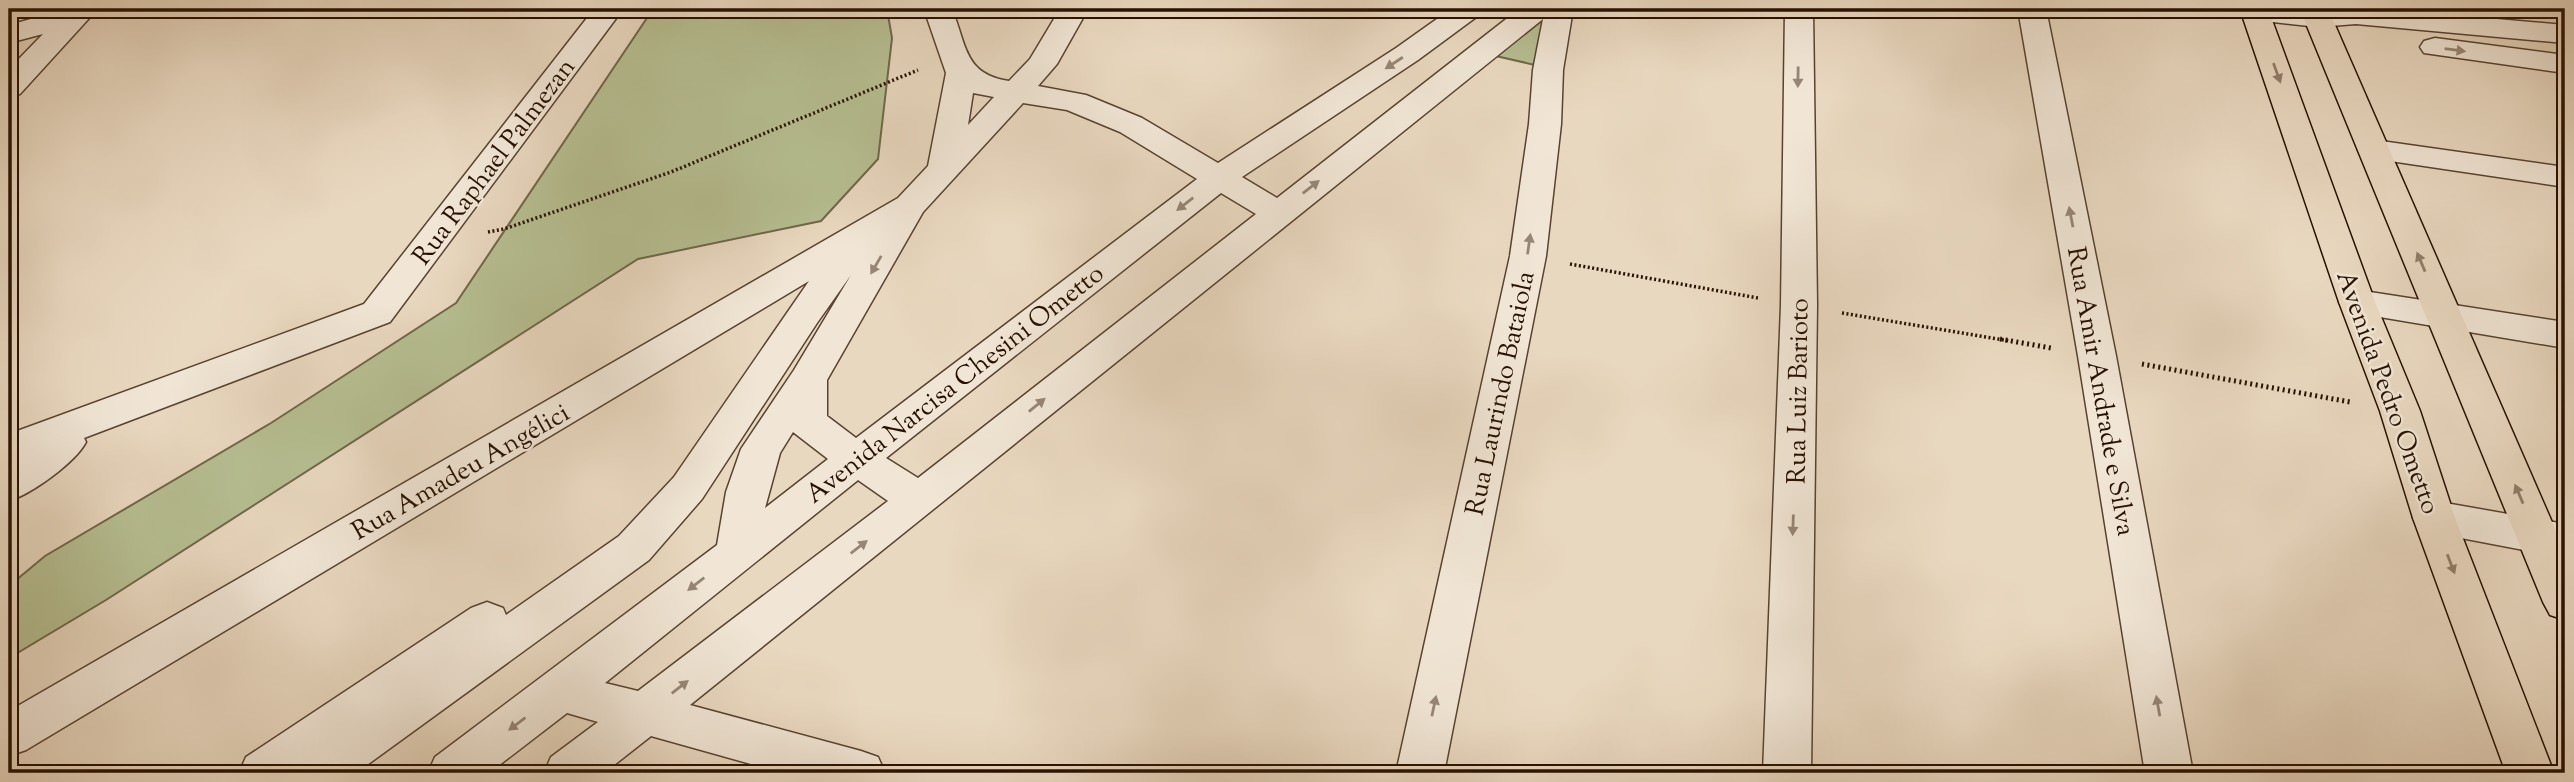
<svg xmlns="http://www.w3.org/2000/svg" width="2574" height="782" font-family="'Sorts Mill Goudy',serif">
<style>
.green{fill:#b6bf92;stroke:#6e6849;stroke-width:2}
.lines{fill:none;stroke-linecap:round;stroke-linejoin:round}
.minor-casing{stroke:#584330;stroke-width:3}
.major-casing{stroke:#271100;stroke-width:3}
.path-far1{stroke:#271100;stroke-width:3.5;stroke-dasharray:2 2.5;stroke-linecap:butt}
.path{stroke:#271100;stroke-width:5;stroke-dasharray:2 3.5;stroke-linecap:butt}
.minor{fill:#f1e6d6;fill-rule:evenodd}
.major{fill:#e9d8c0;fill-rule:evenodd}
.oneway{fill:#968676}
.oneway2{fill:#927e6a}
.labels{text-anchor:middle;stroke-width:5;stroke-linejoin:round;paint-order:stroke}
.street-label{font-size:26px;fill:#271100;stroke:#f1e6d6}
</style>
<rect width="100%" height="100%" fill="#e9d8c0"/>
<filter id="stains"><feTurbulence type="fractalNoise" baseFrequency=".00286" numOctaves="4"/><feColorMatrix values="0 0 0 0 .2 0 0 0 0 .09 0 0 0 0 .02 0 0 0 .5 -.17"/></filter>
<radialGradient id="worn" r=".72"><stop offset=".6" stop-color="#630" stop-opacity="0"/><stop offset="1" stop-color="#630" stop-opacity=".3"/></radialGradient>
<g class="green">
<polygon points="653,9 887,9 892,38 878,159 821,221 638,259 106,600 9,658 9,586 45,556 271,423 456,303"/>
<polygon points="1542,9 1555,9 1544,67 1487,54"/>
</g>
<g class="lines">
<g class="minor-casing">
<g id="minor">
<polygon points="67,9 87,9 92,15 20,94 9,96 9,69 43,34 9,43 9,25"/>
<path d="M594,9H623L390,322L84,438L86,442C75,463 31,494 9,501V434L364,304Z"/>
<path d="M924,9H952C967,46 964,74 1009,81L1030,59L1060,9H1088L1057,64L1038,86L1086,95L1142,118L1218,163L1396,48L1451,9H1483L1479,15L1418,60L1242,177L1277,198L1519,9H1573L1563,70L1561,124L1546,256L1444,773H1396L1510,256L1529,124L1533,70L1543,19L690,705L861,751L878,757L885,773H783L651,736L604,773H544L551,757L598,722L567,713L489,773H428L435,757L717,545L726,492L741,449L794,370L851,275L817,323L702,499L649,560L356,773H239L246,757L471,608L487,602L503,608L506,615L619,536L674,477L809,281L26,750L9,756V711L898,198L928,166L946,73ZM973,93L994,97L968,125ZM1023,103L1067,110L1120,132L1197,179L856,438L827,416V380L923,212ZM1221,193L1256,214L918,478L886,458ZM793,432L828,459L765,508L780,453ZM858,480L888,501L638,691L605,683Z"/>
<polygon points="1785,9 1813,9 1817,305 1811,773 1763,773 1781,305"/>
<polygon points="2018,9 2046,9 2116,356 2193,773 2145,773 2078,356"/>
<polygon points="2242,9 2383,9 2565,25 2565,43 2356,24 2318,27 2255,20 2245,17 2241,11"/>
<polygon points="2435,38 2565,55 2565,73 2424,53 2420,47 2424,41"/>
<polygon points="2374,140 2565,167 2565,187 2363,157 2358,150 2363,143"/>
<polygon points="2357,290 2565,322 2565,348 2344,311 2339,302 2344,293"/>
<polygon points="2434,501 2565,524 2565,558 2419,530 2413,518 2419,506"/>
</g>
</g>
<g class="major-casing">
<g id="major">
<polygon points="2240,9 2268,9 2375,302 2420,411 2455,518 2554,773 2506,773 2413,518 2380,411 2339,302"/>
<polygon points="2300,9 2328,9 2565,552 2565,620 2550,615 2543,602"/>
</g>
</g>
<g class="path-far1">
<polyline points="488,232 504,229 671,172 918,70"/>
<polyline points="1570,264 1758,298"/>
<polyline points="1842,313 2010,341"/>
</g>
<g class="path">
<polyline points="2000,339 2051,348"/>
<polyline points="2142,364 2350,402"/>
</g>
<use href="#minor" class="minor"/>
<use href="#major" class="major"/>
</g>
<defs><path id="oneway-solid" d="M-6-.8H1V-3.2L6.5 0L1 3.2V.8H-6Z" transform="scale(1.75)"/></defs>
<g class="oneway">
<use href="#oneway-solid" transform="translate(2455 50) rotate(7)"/>
<use href="#oneway-solid" transform="translate(1394 63) rotate(147)"/>
<use href="#oneway-solid" transform="translate(1798 77) rotate(91)"/>
<use href="#oneway-solid" transform="translate(1311 187) rotate(-38)"/>
<use href="#oneway-solid" transform="translate(1185 204) rotate(142)"/>
<use href="#oneway-solid" transform="translate(2071 217) rotate(-101)"/>
<use href="#oneway-solid" transform="translate(1529 244) rotate(-82)"/>
<use href="#oneway-solid" transform="translate(876 265) rotate(120)"/>
<use href="#oneway-solid" transform="translate(1037 405) rotate(-39)"/>
<use href="#oneway-solid" transform="translate(1793 525) rotate(92)"/>
<use href="#oneway-solid" transform="translate(859 547) rotate(-38)"/>
<use href="#oneway-solid" transform="translate(696 584) rotate(142)"/>
<use href="#oneway-solid" transform="translate(680 687) rotate(-38)"/>
<use href="#oneway-solid" transform="translate(1434 706) rotate(-78)"/>
<use href="#oneway-solid" transform="translate(2158 706) rotate(-100)"/>
<use href="#oneway-solid" transform="translate(517 724) rotate(143)"/>
</g>
<g class="oneway2">
<use href="#oneway-solid" transform="translate(2277 73) rotate(70)"/>
<use href="#oneway-solid" transform="translate(2421 262) rotate(-113)"/>
<use href="#oneway-solid" transform="translate(2519 494) rotate(-113)"/>
<use href="#oneway-solid" transform="translate(2451 564) rotate(69)"/>
</g>
<g class="labels">
<g class="street-label">
<text transform="translate(493 161) rotate(-53)" y="9">Rua Raphael Palmezan</text>
<text transform="translate(954 383) rotate(-38)" y="9">Avenida Narcisa Chesini Ometto</text>
<text transform="translate(1797 391) rotate(-89)" y="9">Rua Luiz Barioto</text>
<text transform="translate(2102 391) rotate(80)" y="9">Rua Amir Andrade e Silva</text>
<text transform="translate(2389 392) rotate(70)" y="9">Avenida Pedro Ometto</text>
<text transform="translate(1499 393) rotate(-78)" y="9">Rua Laurindo Bataiola</text>
<text transform="translate(460 471) rotate(-30)" y="9">Rua Amadeu Angélici</text>
</g>
</g>
<rect width="2574" height="782" fill="none" stroke="#e9d8c0" stroke-width="35"/>
<rect x="10" y="10" width="2553" height="761" fill="none" stroke="#271100" stroke-width="3.5"/>
<rect x="18" y="18" width="2539" height="747" fill="none" stroke="#271100" stroke-width="2"/>
<rect width="100%" height="100%" filter="url(#stains)"/>
<rect width="100%" height="100%" fill="url(#worn)"/>
</svg>
